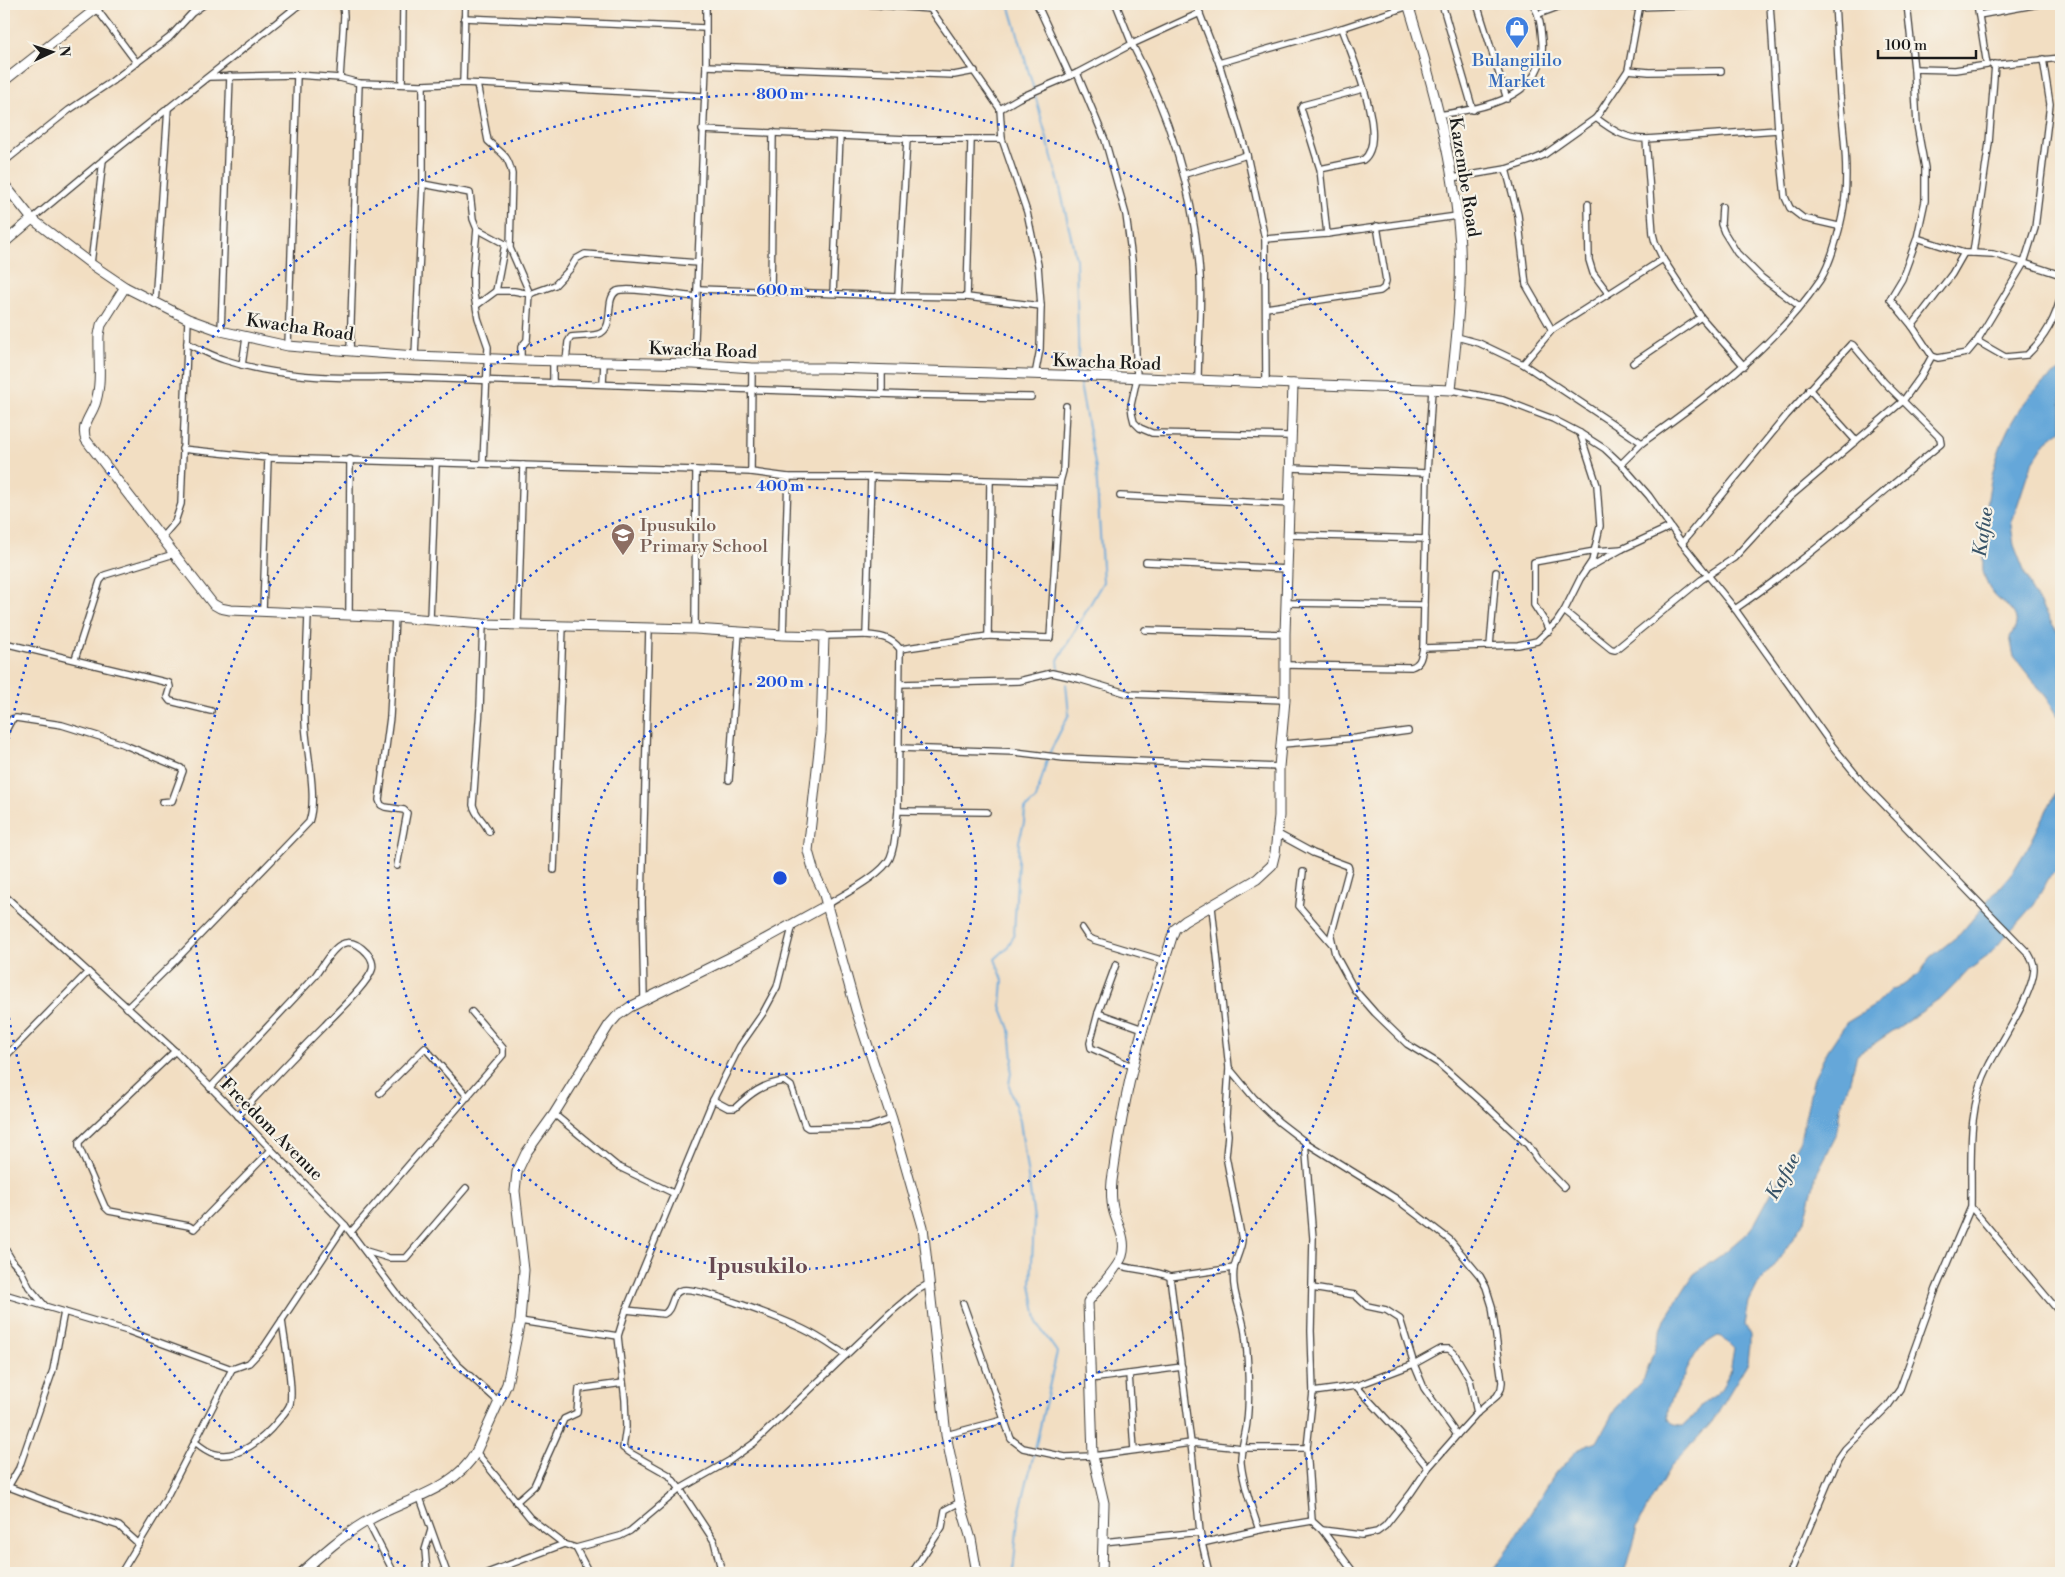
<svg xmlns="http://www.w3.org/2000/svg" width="2065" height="1577" font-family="'Libre Bodoni',serif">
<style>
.water{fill:#65a7d9;stroke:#40627a;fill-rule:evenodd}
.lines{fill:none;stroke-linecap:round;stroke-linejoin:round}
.stream{stroke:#65a7d9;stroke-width:2}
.street-casing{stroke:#3c3935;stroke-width:8}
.secondary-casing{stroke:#3c3935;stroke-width:11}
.street{stroke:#fff;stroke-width:5.5}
.secondary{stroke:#fff;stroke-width:9}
.ring{fill:none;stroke:#1d4ed8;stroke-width:2.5;stroke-dasharray:2.5 5}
.labels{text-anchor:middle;stroke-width:4.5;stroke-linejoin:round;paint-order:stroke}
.shop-label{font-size:18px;fill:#366cbe;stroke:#f7f3e8}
.street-label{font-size:18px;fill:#1c1c1c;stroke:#f7f3e8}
.education-label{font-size:18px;fill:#785e54;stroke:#f7f3e8;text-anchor:start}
.water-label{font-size:19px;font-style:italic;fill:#395468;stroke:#f7f3e8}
.district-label{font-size:22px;font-weight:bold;fill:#674952;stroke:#f7f3e8}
.centre{fill:#1d4ed8;stroke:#f7f3e8;stroke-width:2.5}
.ring-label{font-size:15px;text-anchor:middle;font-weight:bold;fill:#1d4ed8;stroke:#f7f3e8;stroke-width:4.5;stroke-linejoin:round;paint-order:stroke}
</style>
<rect width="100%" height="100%" fill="#f7f3e8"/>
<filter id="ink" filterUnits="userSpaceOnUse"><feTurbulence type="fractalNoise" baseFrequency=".02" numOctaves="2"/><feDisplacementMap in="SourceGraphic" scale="10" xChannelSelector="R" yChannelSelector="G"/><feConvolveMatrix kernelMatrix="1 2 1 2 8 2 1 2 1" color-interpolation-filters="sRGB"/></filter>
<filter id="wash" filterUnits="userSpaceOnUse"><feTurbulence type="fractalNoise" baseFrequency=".0096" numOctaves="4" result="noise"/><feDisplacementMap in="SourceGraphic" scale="20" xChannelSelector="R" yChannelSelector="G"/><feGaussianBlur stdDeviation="1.12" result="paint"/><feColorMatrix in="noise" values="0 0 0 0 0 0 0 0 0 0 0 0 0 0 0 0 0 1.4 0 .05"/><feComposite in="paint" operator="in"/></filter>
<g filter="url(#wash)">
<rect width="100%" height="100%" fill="#f2dec2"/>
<g class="water">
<path d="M2061,370V430L2046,442L2030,467L2011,525L2014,545L2032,591L2061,638V721L2047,698L2014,657L2010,637C2024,617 2012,610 1997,598C1990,592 1985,580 1983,571C1982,563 1984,552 1985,544C1985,478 2002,406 2061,370Z"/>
<path d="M2061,782V866L2049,878L2034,904L1988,956L1970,969L1942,998L1857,1055L1849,1084L1841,1103L1836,1136L1816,1175L1805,1220L1773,1268L1758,1284L1749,1302L1745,1325L1750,1334V1344L1748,1362L1712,1422L1670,1468L1650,1502L1637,1528L1624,1573H1490L1508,1549L1555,1474L1577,1450L1597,1442L1617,1406L1644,1379L1665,1319L1694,1274L1720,1256L1748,1232L1755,1223L1800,1140L1814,1077L1828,1050L1846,1023L1874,1006L1891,989L1902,986L1919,974L1931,957L1960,934L2014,870L2032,840ZM1718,1336L1722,1337L1734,1349L1730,1373L1721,1389L1701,1406L1694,1416L1683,1426C1652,1427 1677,1388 1685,1374C1689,1367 1693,1357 1699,1350C1703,1345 1711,1340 1718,1336Z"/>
</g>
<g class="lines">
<g class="stream">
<polyline points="1009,4 1034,90"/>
<polyline points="1035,95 1058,179 1076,259 1079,374"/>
<polyline points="1059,670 1058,660 1103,582 1096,469 1079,379"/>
<polyline points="1049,754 1069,714 1066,684"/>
<polyline points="1035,1449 1057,1352 1038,1325 1031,1284 1034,1219 1020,1121 1009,1085 1013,1059 1010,1029 1001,1006 1003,980 995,959 1007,948 1014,936 1019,841 1024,823 1025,809 1036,799 1047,760"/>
<polyline points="1013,1573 1018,1519 1034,1453"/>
</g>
</g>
</g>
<g filter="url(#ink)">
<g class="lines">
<g class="street-casing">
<g id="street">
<polyline points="865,4 930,9"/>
<polyline points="927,4 1000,109 1002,139 1027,212 1038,265 1041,306 1040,349 1035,375"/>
<polyline points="1037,4 1070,76"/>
<polyline points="1196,4 1219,63 1247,155 1265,239 1266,383"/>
<polyline points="1442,4 1473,110"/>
<polyline points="1477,4 1507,99"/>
<polyline points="1601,4 1639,7 1723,4"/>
<polyline points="1770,4 1778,130 1785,197 1790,208 1803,218 1838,226"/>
<polyline points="1907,4 1914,69 1917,125 1925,168 1925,201 1917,238 1902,279 1890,299 1912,326 1952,274 1964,253"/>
<polyline points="96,8 137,63"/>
<polyline points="1539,14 1566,4"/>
<polyline points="1979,15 2039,4"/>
<polyline points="464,18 705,28"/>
<polyline points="1342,28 1409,6"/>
<path d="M1219,63L1342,28C1351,54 1390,140 1363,160L1320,169"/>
<polyline points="1992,65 2061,58"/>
<polyline points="706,66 954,75 975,71"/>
<polyline points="1914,69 1955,70 1987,65 1977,4"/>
<polyline points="1628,70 1649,72 1721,71"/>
<polyline points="1077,73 1105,140 1126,215 1132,260 1137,378 1131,405 1132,414 1134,422 1140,428 1152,433 1290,436"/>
<polyline points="209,77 297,75 340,78 359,83 423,85 463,83 704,96"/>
<polyline points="340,78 344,16 343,4"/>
<polyline points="463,83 465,4"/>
<polyline points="402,84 403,4"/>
<path d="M477,84L488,141C502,154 508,154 512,174L510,248L530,294L527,340L521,347V360"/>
<polyline points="1000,109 1019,98 1077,73 1132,44 1116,4"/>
<path d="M1438,115C1481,109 1547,98 1542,41C1541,27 1540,16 1533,4"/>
<path d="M1596,118C1612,130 1625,139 1646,139L1653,234L1655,242L1663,259"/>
<polyline points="702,130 907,139 1002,139"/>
<polyline points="1646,139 1778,130"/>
<polyline points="4,162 69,110 111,82 169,38 192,13 205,4"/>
<polyline points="1506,169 1518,215 1526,285 1552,330 1523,364"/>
<polyline points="1185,174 1247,155"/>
<polyline points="1452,178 1506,169 1530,161 1544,155 1596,118 1628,70 1640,4"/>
<polyline points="423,184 470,193 473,219 477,229 505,244 496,291"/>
<polyline points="1588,204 1589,260 1593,273 1608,293"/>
<polyline points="1722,207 1721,224 1724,232 1737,253 1762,278 1799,306"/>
<polyline points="32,219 103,160 300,4"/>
<polyline points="477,229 473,272 473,289 478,318 488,347 483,463"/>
<polyline points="1327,234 1320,169 1301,108 1303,105 1363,89"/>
<polyline points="1917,238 1964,253 1973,253 1989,143 1995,64"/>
<polyline points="1265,239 1327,234 1457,216"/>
<polyline points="1973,253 1993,254 2024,263 2035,228 2050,104 2043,59"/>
<polyline points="91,264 103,160"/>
<polyline points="698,289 898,296 967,297 1041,306"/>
<polyline points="771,291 773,132"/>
<polyline points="833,293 840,136"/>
<polyline points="898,296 907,139"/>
<polyline points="967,297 971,140"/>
<polyline points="155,304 168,108"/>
<polyline points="477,305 496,291 514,291 530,294 555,285 570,269 576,259 585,254 698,263"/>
<polyline points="1266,308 1380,291 1384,288 1386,281 1377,226"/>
<polyline points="1912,326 1932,356 1938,358 1967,353 1977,341 2024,263 2061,275"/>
<polyline points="1552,330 1663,259 1701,317 1744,366"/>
<polyline points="221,331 230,76"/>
<path d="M1457,337L1479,343L1523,364L1642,443C1707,397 1774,348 1820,280C1832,262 1843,219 1845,197C1848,162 1843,129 1840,95C1838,64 1837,34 1835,4"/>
<path d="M1977,341L2005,357L2027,355C2044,339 2057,317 2061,294"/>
<path d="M187,343C199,349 212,356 225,360C277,377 334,379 388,377L910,395L1031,397"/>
<polyline points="288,346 297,75"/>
<polyline points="350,351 359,83"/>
<polyline points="415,356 423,184 423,85"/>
<path d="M566,361L568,342L571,337C580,335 594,337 601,333C615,325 604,299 617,291C627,286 683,296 697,297"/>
<polyline points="1633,363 1701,317"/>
<polyline points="694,364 706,66 706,4"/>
<polyline points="242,365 246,338"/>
<polyline points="882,370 882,394"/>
<path d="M1198,381C1198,346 1202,310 1200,275C1194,193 1170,116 1132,44L1200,13"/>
<polyline points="553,383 553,361"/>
<polyline points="603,384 604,362"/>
<polyline points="1809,389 1856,441"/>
<path d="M1451,390L1503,400L1553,419L1580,433L1605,449L1621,464L1649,496L1682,543L1735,609L1831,744L1862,782L2029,954C2031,958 2034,962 2034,968C2034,992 2001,1042 1989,1065C1966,1109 1972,1159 1971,1207L2061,1314"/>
<polyline points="182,449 268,458 696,470 751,472 788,477 871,477 1060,482"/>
<polyline points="1621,464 1642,443"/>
<polyline points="1291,468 1427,473"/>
<polyline points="751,472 752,368"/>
<polyline points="990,481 988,636 1050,638 1060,482 1063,471 1066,406"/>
<polyline points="1120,496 1290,504"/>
<polyline points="1290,535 1426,539"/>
<polyline points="162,537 175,522 181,504 188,319"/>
<path d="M1682,543L1786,416L1851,344L1853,345L1884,382L1940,438L1941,444C1873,500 1808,559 1735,609"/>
<polyline points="1146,562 1287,569"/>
<polyline points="1588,568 1622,549 1670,527"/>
<polyline points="1287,603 1424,605"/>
<polyline points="263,611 268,458"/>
<polyline points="1564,611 1611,649 1615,650 1701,580 1734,558 1790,497 1903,401 1921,376 1932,356"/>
<polyline points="349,615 350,459"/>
<polyline points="395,617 390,717 379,800 381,805 385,807 404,810 407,813 397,866"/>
<polyline points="430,619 436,463"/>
<path d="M483,624L480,708L473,805C476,817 485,821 489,832"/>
<polyline points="518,625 523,465"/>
<polyline points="695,629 696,470"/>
<polyline points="1145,630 1285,634"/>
<polyline points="1549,631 1545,622 1534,605 1534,562 1595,551 1622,549"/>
<polyline points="783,635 788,477"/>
<polyline points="824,636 866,635 871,477"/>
<polyline points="4,643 169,683 170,687 167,697 170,701 211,711"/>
<polyline points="1490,646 1496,572"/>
<polyline points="1423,648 1518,645 1537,641 1556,623 1564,611 1580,579 1592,561 1600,526 1597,485 1580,433"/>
<polyline points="900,649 988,636"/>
<polyline points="75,659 100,581 105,575 174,554"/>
<path d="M1285,665L1411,667C1421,664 1421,657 1423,648L1427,473L1432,389"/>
<polyline points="900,684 1019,681 1052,673 1079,679 1129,694 1285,700"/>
<polyline points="4,734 12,719 16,718 62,725 120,743 181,768 183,771 172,801 162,802"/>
<polyline points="1282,744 1356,738 1408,731"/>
<polyline points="899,748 1015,752 1064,758 1279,767"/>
<polyline points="729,780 739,632"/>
<polyline points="898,811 987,812"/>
<polyline points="1278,834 1313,853 1348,866 1349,869 1331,936 1335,954 1354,989 1375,1013 1407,1044 1438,1063 1483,1103 1528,1145 1537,1159 1564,1187"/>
<polyline points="554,870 563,626"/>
<polyline points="1303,872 1299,906 1332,944"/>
<polyline points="4,895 175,1051 345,1225 400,1298 458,1365 499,1402"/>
<path d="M827,905C844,894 882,875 890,858C896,844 896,826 898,811L900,649C891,637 879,636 866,635"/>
<polyline points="1082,928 1088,937 1094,940 1164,961"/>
<polyline points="1116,964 1098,1013 1090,1043 1091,1048 1134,1067"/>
<polyline points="644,999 642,902 649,628"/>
<path d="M127,1008L172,964L309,822C318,796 306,750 305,722C304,687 307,650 308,614"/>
<polyline points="1098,1013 1143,1029"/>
<polyline points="175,1051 79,1142 79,1147 105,1207 109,1211 189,1226 194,1229 271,1150"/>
<polyline points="4,1058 88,972"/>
<path d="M1229,1068L1226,1117L1228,1135L1226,1156L1242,1240C1241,1251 1235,1259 1234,1269C1231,1292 1242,1311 1245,1333C1248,1357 1250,1397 1247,1421C1246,1435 1240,1449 1241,1463C1243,1485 1252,1508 1259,1530"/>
<path d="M210,1088L315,976C329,957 342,926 367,953C371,957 374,964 372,970C367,985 336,1013 325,1025C295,1055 267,1085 238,1116"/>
<polyline points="380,1093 425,1048 468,1097"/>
<path d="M713,1100L728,1108H735C751,1093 763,1084 784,1081L791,1086L805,1126L808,1128L868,1127L892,1119"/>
<polyline points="554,1114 617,1166 673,1193"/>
<polyline points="1305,1142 1313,1238 1311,1331 1313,1392 1307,1448 1312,1521"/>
<polyline points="351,1232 503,1055 503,1048 472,1012"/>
<polyline points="4,1247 13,1262 21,1271 29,1287 46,1307"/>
<polyline points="366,1251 389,1258 406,1258 466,1188"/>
<path d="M1117,1265C1133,1270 1156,1270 1170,1277L1191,1443L1200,1532"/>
<polyline points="1170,1277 1234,1268"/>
<polyline points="1312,1288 1355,1295 1367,1306 1386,1310 1400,1319 1414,1364 1424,1388 1457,1435"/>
<polyline points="4,1294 128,1331 232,1369"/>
<polyline points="963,1303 1011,1439 1023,1448 1065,1457 1093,1456 1191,1443 1243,1448 1307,1448"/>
<path d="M626,1310L664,1314C674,1309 670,1293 682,1290C699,1286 784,1320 803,1329C818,1336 832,1346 846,1355"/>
<polyline points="520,1321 618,1336"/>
<polyline points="1090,1379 1129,1374"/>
<polyline points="1356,1386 1403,1437 1428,1468"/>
<polyline points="1313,1392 1356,1386 1414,1364 1441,1349 1449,1349 1454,1353 1470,1380 1477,1413"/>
<polyline points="946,1435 1003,1420"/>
<path d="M195,1442C201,1447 207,1452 215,1454C238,1460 263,1439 277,1422C281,1417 288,1410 290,1404C294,1389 284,1338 282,1320"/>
<polyline points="1134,1450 1129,1374 1182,1367"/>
<polyline points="476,1452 530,1518 564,1544 576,1548 589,1573"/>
<polyline points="9,1487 64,1508 119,1526 139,1544"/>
<polyline points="4,1494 19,1468 53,1370 64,1312"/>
<polyline points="419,1495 447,1573"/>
<polyline points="516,1502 534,1486 564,1419 577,1413 579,1389 623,1383"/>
<polyline points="367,1520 394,1573"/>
<polyline points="1322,1530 1354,1573"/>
<polyline points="1103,1542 1200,1532 1202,1543 1259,1530 1312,1521 1322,1530 1362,1535 1377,1532 1385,1526 1411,1493 1428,1468 1457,1435 1477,1413 1497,1396 1501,1389 1502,1382 1492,1306 1486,1287 1480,1276 1450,1240 1395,1198 1305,1142 1279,1122 1254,1098 1229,1068 1212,907"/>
<polyline points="1202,1543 1209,1573"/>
<polyline points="576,1548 620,1536 630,1531 680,1489 669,1475 632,1454 623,1448 626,1427 625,1400 618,1336 626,1310 713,1100 740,1046 763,1013 777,987 793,924"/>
<polyline points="121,1573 165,1500 232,1369 249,1363 264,1347 345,1225"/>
<polyline points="427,1573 425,1550 431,1530"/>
<polyline points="487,1573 564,1544"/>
<polyline points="722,1573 714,1541 680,1489 729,1461 754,1443 890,1313 916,1291 930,1283"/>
<polyline points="912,1573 942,1527 945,1510 960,1502"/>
<polyline points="1790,1573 1838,1459 1845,1449 1888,1406 1900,1389 1936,1289 1971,1207"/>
</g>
</g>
<g class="secondary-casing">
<g id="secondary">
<polyline points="4,81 102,4"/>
<path d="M4,184L32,219L91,264L125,287L188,319L221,331L288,346L415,356L521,360L694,364L752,368H832L1119,377L1451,390C1456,342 1462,293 1460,246C1455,164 1432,82 1408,4"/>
<polyline points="4,243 32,219"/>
<path d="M125,287L101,325L99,335C98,356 102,381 96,401C92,416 80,424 86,440L213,604L220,608L230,610L395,617L483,624L695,629L783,635L824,636L821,732L808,851L814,872L823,891L856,1010L892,1119L923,1227L946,1435L960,1502L971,1539L977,1573"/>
<path d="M301,1573C322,1554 343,1535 367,1521C404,1499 454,1491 476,1452L507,1384L520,1321L524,1270L515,1191L517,1172L526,1153L554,1114L609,1025L617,1016L630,1007L747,949L827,905"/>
<path d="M1102,1573L1104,1503L1093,1456L1088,1302C1097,1289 1117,1270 1122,1256C1127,1240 1118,1226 1114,1212C1111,1202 1111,1192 1112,1181C1119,1130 1129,1077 1143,1028C1152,997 1163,967 1172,937L1175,929L1185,921L1257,879L1272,865L1275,853L1279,816V767L1285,700V634L1293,384"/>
</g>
</g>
<use href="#street" class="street"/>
<use href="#secondary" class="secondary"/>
</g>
</g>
<g class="ring">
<circle cx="780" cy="878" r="196"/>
<circle cx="780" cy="878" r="392"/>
<circle cx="780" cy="878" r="588"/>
<path d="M412 1570A784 784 0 0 1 5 994M5 762A784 784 0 1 1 1148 1570"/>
</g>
<defs>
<g id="shop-pin" transform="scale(1.25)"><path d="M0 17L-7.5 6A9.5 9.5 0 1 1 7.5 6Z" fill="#3f7fe0" stroke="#f7f3e8"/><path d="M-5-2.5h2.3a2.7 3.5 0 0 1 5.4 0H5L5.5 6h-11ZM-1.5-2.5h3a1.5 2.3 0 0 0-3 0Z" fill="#fff"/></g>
<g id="school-pin" transform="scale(1.25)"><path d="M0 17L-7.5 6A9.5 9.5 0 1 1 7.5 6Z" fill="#8d6e63" stroke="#f7f3e8"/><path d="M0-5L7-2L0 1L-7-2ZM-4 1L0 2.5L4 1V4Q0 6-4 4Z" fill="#fff"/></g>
</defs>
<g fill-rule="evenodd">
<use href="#shop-pin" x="1517" y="28"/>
<use href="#school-pin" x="623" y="535"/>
</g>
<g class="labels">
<g class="shop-label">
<text x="1517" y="66">Bulangililo<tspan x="1517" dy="21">Market</tspan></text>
</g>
<g class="street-label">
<text transform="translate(1465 177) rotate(81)" y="6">Kazembe Road</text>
<text transform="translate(300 327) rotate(8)" y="6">Kwacha Road</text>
<text transform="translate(703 350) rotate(2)" y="6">Kwacha Road</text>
<text transform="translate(1107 362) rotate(2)" y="6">Kwacha Road</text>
<text transform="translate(272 1129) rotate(45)" y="6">Freedom Avenue</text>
</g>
<g class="education-label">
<text x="640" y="531">Ipusukilo<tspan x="640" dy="21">Primary School</tspan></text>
</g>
<g class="water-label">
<text transform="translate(1982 532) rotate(-82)" y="7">Kafue</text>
<text transform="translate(1782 1176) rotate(-61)" y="7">Kafue</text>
</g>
<g class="district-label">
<text x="758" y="1273">Ipusukilo</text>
</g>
</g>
<circle cx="780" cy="878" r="8" class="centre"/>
<g class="ring-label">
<text x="780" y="99">800 m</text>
<text x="780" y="295">600 m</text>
<text x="780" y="491">400 m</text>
<text x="780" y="687">200 m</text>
</g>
<rect width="2065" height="1577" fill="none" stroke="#f7f3e8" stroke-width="20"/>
<g transform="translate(52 52) rotate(86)" stroke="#f7f3e8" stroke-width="4" paint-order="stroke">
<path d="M0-4L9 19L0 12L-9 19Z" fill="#1c1c1c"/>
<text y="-8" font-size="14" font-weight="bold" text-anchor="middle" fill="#1c1c1c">N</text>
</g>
<path d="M1878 50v8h98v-8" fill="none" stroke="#1c1c1c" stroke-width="2.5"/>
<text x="1885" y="50" font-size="15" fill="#1c1c1c" stroke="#f7f3e8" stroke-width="4" paint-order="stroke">100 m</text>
</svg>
